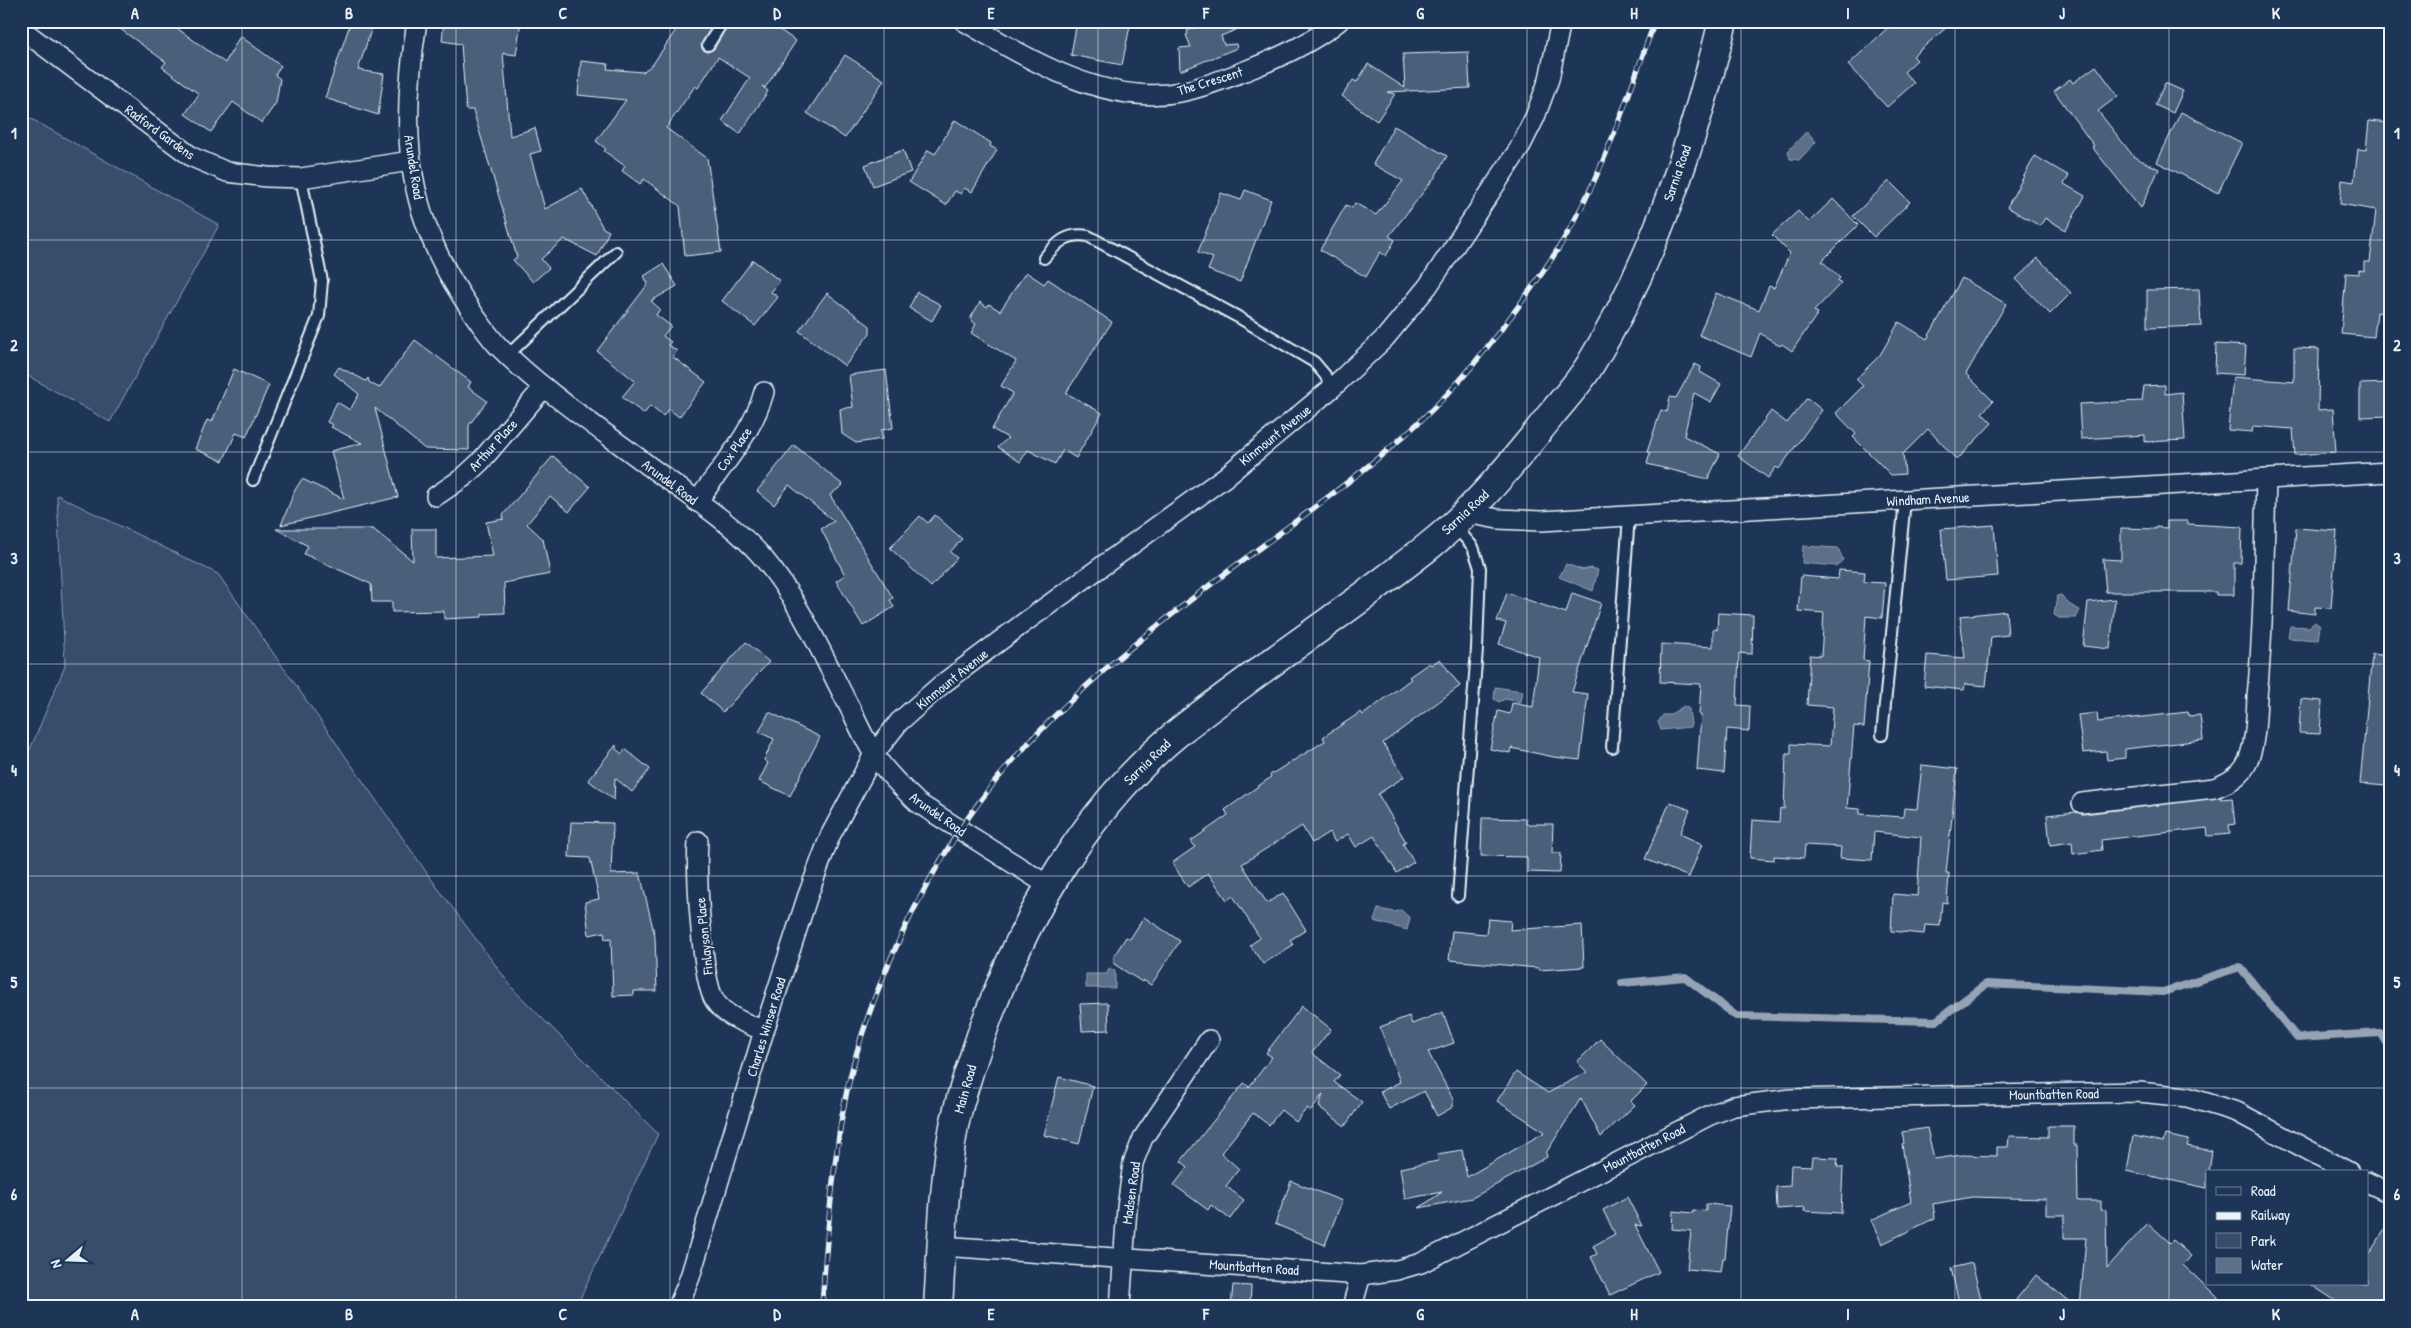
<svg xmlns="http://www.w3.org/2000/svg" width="2411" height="1328" font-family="'Patrick Hand',sans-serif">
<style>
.green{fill:#374d6c;stroke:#909fb2}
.water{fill:#5d7089;stroke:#95a4b5}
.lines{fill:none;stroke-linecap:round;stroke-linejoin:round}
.stream{stroke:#95a4b5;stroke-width:8}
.building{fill:#495e7a;stroke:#e8f1f8}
.service-casing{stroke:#e8f1f8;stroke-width:14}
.minor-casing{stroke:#e8f1f8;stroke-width:22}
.secondary-casing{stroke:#e8f1f8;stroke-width:31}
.service{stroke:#1d3557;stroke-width:10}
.minor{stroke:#1d3557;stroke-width:19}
.secondary{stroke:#1d3557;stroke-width:28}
.rail-casing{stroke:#e8f1f8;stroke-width:5.5}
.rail{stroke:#1d3557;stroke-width:4;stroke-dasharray:11;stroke-linecap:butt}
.grid{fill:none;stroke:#e8f1f8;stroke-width:1;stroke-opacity:0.55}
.labels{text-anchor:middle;stroke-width:4;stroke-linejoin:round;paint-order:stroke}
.street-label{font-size:14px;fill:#e8f1f8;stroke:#1d3557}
.neatline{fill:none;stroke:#e8f1f8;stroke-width:2}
.grid-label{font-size:16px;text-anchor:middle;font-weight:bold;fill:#e8f1f8}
</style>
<rect width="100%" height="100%" fill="#1d3557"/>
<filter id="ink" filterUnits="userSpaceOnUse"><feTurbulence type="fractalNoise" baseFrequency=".02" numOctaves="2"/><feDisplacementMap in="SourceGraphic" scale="10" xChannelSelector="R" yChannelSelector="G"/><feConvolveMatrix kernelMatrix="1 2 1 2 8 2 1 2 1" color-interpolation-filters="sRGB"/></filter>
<g filter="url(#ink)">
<g class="green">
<polygon points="21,113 219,225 110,422 21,372"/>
<polygon points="57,495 218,574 434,883 514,990 658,1134 576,1307 21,1307 21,771 65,666"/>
</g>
<g class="water">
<polygon points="1807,131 1816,142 1799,160 1790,159 1788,151"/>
<polygon points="1803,546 1838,548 1843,560 1836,566 1802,563"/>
<polygon points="1566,564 1583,570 1590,568 1598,570 1593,591 1559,577"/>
<polygon points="2061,595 2070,605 2080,610 2076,618 2059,618 2054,615 2057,596"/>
<polygon points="2315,622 2320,626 2318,640 2288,638 2290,626 2309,627"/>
<polygon points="1495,687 1523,691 1521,702 1505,699 1499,702 1494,699"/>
<polygon points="1684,706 1689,709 1691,724 1690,727 1661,730 1658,722 1663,715 1669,715"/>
<polygon points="1378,909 1395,912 1401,910 1410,918 1407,930 1374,921"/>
<polygon points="1109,968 1115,971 1115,988 1086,988 1086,974 1107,974"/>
</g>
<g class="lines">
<polyline class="stream" points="1622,983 1685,977 1736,1016 1936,1021 1986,984 2163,992 2240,967 2297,1038 2381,1033 2390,1047"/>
</g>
<g class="building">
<polygon points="109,21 167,21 225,63 240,36 281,66 275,75 280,79 276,103 262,123 233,102 211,132 185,114 199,94 162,67 166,62"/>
<polygon points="351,21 372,27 358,70 384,74 378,115 325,98"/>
<polygon points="444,21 521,21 516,55 503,53 510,136 535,128 541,151 530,154 545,209 582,189 603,228 609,231 597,256 564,239 541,259 549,268 533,282 513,260 517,257 473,110 466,110 461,44 442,41"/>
<polygon points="682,21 715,21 701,44 702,49 707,52 714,49 730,21 757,21 768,29 771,24 796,41 765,88 762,86 768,91 740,134 722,121 750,78 718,57 698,88 695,86 666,128 707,158 721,252 685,256 680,206 644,179 640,184 622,171 625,166 604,151 606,149 596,141 626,100 578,95 581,61 608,64 607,69 643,72 653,64"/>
<polygon points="1077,21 1131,21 1122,65 1071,55"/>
<polygon points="1194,21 1255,21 1255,22 1221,36 1224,45 1236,44 1237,48 1180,71 1179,48 1191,47 1186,35 1188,34 1187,31 1196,27"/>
<polygon points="1895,21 1954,21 1913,56 1917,60 1904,72 1914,83 1887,107 1848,65"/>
<polygon points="1468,52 1470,88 1387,92 1395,94 1377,121 1342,96 1353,80 1357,82 1368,64 1405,88 1403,54"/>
<polygon points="845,55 884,80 845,138 807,113"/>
<polygon points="2096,66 2118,96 2098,111 2134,157 2159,169 2141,208 2092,147 2094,146 2054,91 2070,79 2073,83"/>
<polygon points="2165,83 2183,91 2173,113 2155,105"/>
<polygon points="2181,112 2242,143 2218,193 2157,162"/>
<polygon points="955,120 991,143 990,146 997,150 972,192 964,188 961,194 955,191 946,205 909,182 928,150 935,154"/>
<polygon points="2369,121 2390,123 2390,314 2377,312 2374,337 2341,334 2346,273 2359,274 2359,270 2364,271 2364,262 2370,262 2376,210 2340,204 2342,180 2354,182 2358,149 2366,150"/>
<polygon points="1394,126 1447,156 1435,177 1389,236 1395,240 1386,256 1380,252 1366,277 1320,250 1346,205 1352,208 1355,203 1376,215 1403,181 1373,164"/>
<polygon points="903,150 911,172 873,186 865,165"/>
<polygon points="2035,156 2069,176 2064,184 2085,196 2066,230 2045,218 2040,226 2007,207"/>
<polygon points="1889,181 1910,202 1874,237 1853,216"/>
<polygon points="1245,190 1271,200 1240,282 1208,270 1213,258 1198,252 1221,193 1241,200"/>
<polygon points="1833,199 1858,225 1822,261 1840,278 1838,280 1841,283 1814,311 1818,313 1792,351 1782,344 1780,346 1760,333 1751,357 1699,335 1716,293 1759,310 1769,286 1774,288 1790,253 1772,235 1798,211 1809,222"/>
<polygon points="2038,258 2071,293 2050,314 2016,279"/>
<polygon points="753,260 780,281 771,292 778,297 755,326 722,301"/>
<polygon points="663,264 677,286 651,301 660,309 656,315 671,326 663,336 671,342 668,345 677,351 673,357 706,382 679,417 669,409 663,416 650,406 644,414 622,397 635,381 597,351 648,284 644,276"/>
<polygon points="1026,272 1044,284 1048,279 1112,322 1066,393 1102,413 1076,458 1063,450 1055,464 1028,450 1020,462 998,447 1008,438 992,429 1013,393 1001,386 1016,361 971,333 976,324 970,319 980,302 987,307 989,304 1000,311"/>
<polygon points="1962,278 2006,304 1966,374 1993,401 1982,413 1992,423 1957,460 1928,429 1903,454 1905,474 1891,475 1853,437 1856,434 1836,413 1863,386 1856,379 1880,355 1899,322 1927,339"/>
<polygon points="2199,289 2201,326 2147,328 2147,290"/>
<polygon points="917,292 941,305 932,321 909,308"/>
<polygon points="827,293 870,326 870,333 845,366 799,331"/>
<polygon points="415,340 471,382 468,387 487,401 469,425 469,450 425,449 375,408 398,497 281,525 295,490 302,479 344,499 331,451 362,443 331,427 333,425 327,422 337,402 350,410 359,394 334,374 339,367 366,381 368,378 369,382 379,388"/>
<polygon points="2216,344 2246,346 2244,375 2215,373"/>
<polygon points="2294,348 2319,349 2318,410 2333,409 2336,452 2295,455 2293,429 2253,426 2252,432 2228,430 2233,377 2294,382"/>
<polygon points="1695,364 1701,367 1700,372 1721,384 1711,402 1694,393 1684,436 1720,454 1708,479 1647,464 1650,453 1647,452 1661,410 1667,412 1670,397 1676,398"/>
<polygon points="234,369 269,385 246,437 236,433 223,461 195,449 207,420 212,422"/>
<polygon points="886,370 893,428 881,430 882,439 856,443 842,434 840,409 853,407 849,375"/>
<polygon points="2390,383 2390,416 2360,417 2360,384"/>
<polygon points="2165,385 2165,394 2182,392 2185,440 2145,442 2145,435 2081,439 2079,404 2142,401 2144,386"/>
<polygon points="1807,398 1822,410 1779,469 1776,467 1768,478 1738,456 1771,411 1787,423"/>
<polygon points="794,445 843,485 830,495 893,598 890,600 894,607 863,626 836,581 845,575 821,529 834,521 789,485 774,505 757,491"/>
<polygon points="553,456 590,487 569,512 550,496 527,524 543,539 550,574 504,583 505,613 482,614 482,617 444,619 444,611 392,612 392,602 372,602 371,584 304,554 308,546 276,529 373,529 413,561 412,529 436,529 436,558 493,556 486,522 504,519 503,515"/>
<polygon points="935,515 962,539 950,552 957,558 931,587 890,548 920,516 928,523"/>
<polygon points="2167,521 2188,521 2188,524 2242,527 2241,563 2234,563 2234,595 2216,595 2216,592 2106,592 2103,559 2121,560 2121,528 2156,529 2156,527 2167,528"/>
<polygon points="1994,525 1998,576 1946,580 1941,529"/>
<polygon points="2296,528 2337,531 2331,608 2315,607 2315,614 2289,611"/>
<polygon points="1839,570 1865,572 1864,582 1885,583 1882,618 1866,616 1863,660 1869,661 1864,727 1854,726 1847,808 1860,809 1860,814 1903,817 1904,808 1917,809 1922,765 1957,769 1946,873 1949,873 1947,903 1942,902 1940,926 1925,925 1924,934 1891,931 1893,894 1917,896 1921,837 1874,832 1872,860 1840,858 1841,847 1805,845 1804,858 1774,856 1774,860 1750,858 1752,820 1779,822 1780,808 1784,809 1786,754 1791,754 1791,744 1830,746 1833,707 1807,705 1810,655 1821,656 1824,613 1798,611 1801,576 1838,579"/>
<polygon points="1507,593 1566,613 1572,593 1601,603 1572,692 1588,694 1580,760 1554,757 1511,748 1510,753 1490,749 1498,711 1510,714 1512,703 1533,707 1539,657 1499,644 1506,623 1497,621"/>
<polygon points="2115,599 2110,649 2083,646 2088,602"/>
<polygon points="2006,611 2008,635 1991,637 1986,686 1965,684 1964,690 1924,686 1927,655 1965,658 1960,616"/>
<polygon points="1718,613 1753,615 1752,654 1739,653 1737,705 1750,706 1749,731 1727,729 1724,773 1697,770 1701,715 1699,715 1701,684 1660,682 1661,644 1713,647 1713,629 1717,630"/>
<polygon points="746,642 769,662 723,712 701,693"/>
<polygon points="2372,654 2390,656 2388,786 2360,784"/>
<polygon points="1440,659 1460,686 1383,743 1404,777 1378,794 1406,842 1403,844 1414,862 1397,873 1374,836 1356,847 1348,834 1335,842 1329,832 1312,843 1302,826 1242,864 1267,903 1283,893 1306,930 1290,940 1293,945 1263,964 1250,945 1260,938 1233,896 1227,900 1208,873 1188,887 1172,863 1195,847 1191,841 1228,815 1225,810 1271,777 1270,775 1325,741 1323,737 1361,712 1363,715 1411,679 1409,677 1429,663 1431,665"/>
<polygon points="2301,699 2322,701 2320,734 2299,733"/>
<polygon points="769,712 820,737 790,796 759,781 768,763 764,760 774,739 759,732"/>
<polygon points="2188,712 2189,716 2200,715 2203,740 2125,749 2125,758 2107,760 2106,751 2083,753 2078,715 2097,713 2098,722"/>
<polygon points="616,745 616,749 622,754 625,749 650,769 632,792 615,778 614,800 588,780"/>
<polygon points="2221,797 2221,799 2232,798 2235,824 2229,825 2230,834 2208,836 2207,828 2101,840 2102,850 2073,854 2072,842 2050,845 2047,815 2075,812 2083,814"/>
<polygon points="1670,802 1690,810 1680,834 1702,844 1689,877 1645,859"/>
<polygon points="1482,818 1526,819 1526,824 1553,824 1552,853 1561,853 1560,873 1527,872 1527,857 1481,856"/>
<polygon points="571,822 613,823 611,874 640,873 655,937 657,991 634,991 634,995 613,996 611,938 605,939 604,932 589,935 585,902 599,899 590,858 569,857"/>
<polygon points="1144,917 1180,941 1151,985 1143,980 1142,982 1114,964 1114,956 1126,937 1130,939"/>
<polygon points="1488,919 1511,921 1510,930 1582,925 1584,967 1539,970 1538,968 1449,960 1452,931 1486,934"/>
<polygon points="1108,1003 1109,1030 1082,1031 1080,1004"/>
<polygon points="1302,1006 1331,1029 1312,1053 1340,1075 1334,1082 1362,1102 1345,1126 1319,1107 1323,1094 1311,1111 1307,1108 1296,1122 1281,1110 1269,1125 1253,1113 1221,1153 1239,1169 1226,1186 1244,1200 1230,1219 1211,1205 1208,1210 1174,1185 1188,1167 1181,1161 1244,1083 1249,1087 1272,1057 1266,1053"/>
<polygon points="1443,1012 1454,1043 1428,1052 1453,1099 1453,1107 1437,1116 1424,1091 1389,1109 1380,1092 1400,1082 1380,1027 1409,1016 1412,1024"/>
<polygon points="1600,1039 1647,1085 1631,1101 1635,1105 1601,1137 1581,1098 1546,1153 1547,1157 1472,1198 1419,1208 1442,1192 1405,1199 1400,1168 1438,1161 1437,1154 1462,1150 1467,1177 1545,1132 1497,1101 1516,1072 1548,1093 1587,1072 1577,1062"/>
<polygon points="1059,1077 1093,1086 1079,1144 1044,1135"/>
<polygon points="2048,1126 2074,1126 2074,1145 2077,1145 2078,1201 2101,1201 2101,1210 2106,1210 2107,1268 2148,1223 2170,1243 2173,1240 2191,1256 2183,1265 2228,1307 2080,1307 2086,1238 2064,1238 2064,1215 2046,1215 2046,1199 1972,1197 1933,1204 1935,1218 1882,1244 1871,1220 1911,1202 1902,1144 1904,1143 1902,1132 1927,1128 1934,1159 1962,1155 1997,1156 1997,1147 2008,1147 2009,1136 2048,1137"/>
<polygon points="2165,1135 2189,1140 2187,1146 2212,1151 2209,1172 2207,1172 2207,1188 2127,1171 2133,1136 2163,1142"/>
<polygon points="1813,1157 1838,1158 1837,1167 1843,1167 1841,1213 1804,1211 1805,1207 1777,1209 1776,1187 1790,1186 1791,1165 1812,1166"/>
<polygon points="1291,1181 1342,1201 1325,1245 1275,1224"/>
<polygon points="1627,1197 1642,1226 1635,1225 1659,1272 1610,1295 1591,1257 1597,1254 1593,1246 1615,1234 1603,1210"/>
<polygon points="1706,1204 1730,1206 1725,1258 1723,1258 1721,1272 1687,1269 1691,1231 1672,1229 1673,1211 1693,1213 1693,1210 1706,1211"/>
<polygon points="2390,1222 2390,1296 2383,1307 2345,1307 2310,1284 2367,1284 2367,1257"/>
<polygon points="1972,1263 1983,1307 1960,1307 1951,1268"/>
<polygon points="2036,1275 2076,1307 2010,1307"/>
<polygon points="1233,1285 1251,1286 1250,1307 1231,1307"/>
</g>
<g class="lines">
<g class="service-casing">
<g id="service">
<polyline points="708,45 723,21"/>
<path d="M1044,258C1057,243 1067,232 1088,236L1238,317L1314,362L1325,375L1332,388"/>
<polyline points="508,355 616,252"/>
<polyline points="253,480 319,316 322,281 301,178"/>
<polyline points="1454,525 1473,547 1480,568 1477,649 1458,896"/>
<polyline points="1882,735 1905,500"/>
<polyline points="1612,747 1629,516"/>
</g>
</g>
<g class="minor-casing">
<g id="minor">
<path d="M417,21C401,124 403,205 461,295C472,312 485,332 499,347C544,392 599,428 649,466C684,492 737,526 764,559C801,603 825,661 852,712C859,727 866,742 875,756C887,773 902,788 918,803L1049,886"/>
<path d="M964,21C1026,58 1106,107 1180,92C1202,88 1224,79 1245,71C1278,58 1312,43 1339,21"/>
<polyline points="21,29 192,157 227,172 267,177 301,178 410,161"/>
<polyline points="436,496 464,477 480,462 544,387"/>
<path d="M697,502C721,467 753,433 764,392"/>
<polyline points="1466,513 1498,519 1541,521 2390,472"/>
<path d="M2082,803L2214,788C2228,783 2242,776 2248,761C2256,741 2256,717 2257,697C2264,625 2264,551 2266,479"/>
<path d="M698,841C696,870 701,980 715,1001C725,1017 749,1024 764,1031"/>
<polyline points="2367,1182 2390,1193"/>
<polyline points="942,1246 1361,1275 1397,1270 1421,1263 1710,1115 1734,1106 1791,1099 2139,1092 2187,1097 2237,1112 2349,1172"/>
<polyline points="678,1307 690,1277 764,1031 808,895 830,836 874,754 899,722 941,685 1025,622 1225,477 1332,388 1385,338 1428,286 1519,149 1535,117 1549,79 1561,21"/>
<polyline points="1120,1307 1127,1208 1133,1163 1143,1138 1209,1040"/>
<polyline points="1352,1307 1361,1275"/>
</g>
</g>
<g class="secondary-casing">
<path id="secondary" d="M938,1307C942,1247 943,1185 954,1126C960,1096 971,1066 981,1036C1021,921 1085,808 1181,730C1241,683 1304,640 1365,595C1400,568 1438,542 1469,510C1499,480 1525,448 1551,415C1564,399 1579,383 1590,365C1654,261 1694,140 1723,21"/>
</g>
<use href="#service" class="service"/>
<use href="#minor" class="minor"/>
<use href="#secondary" class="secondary"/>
<g class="rail-casing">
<path id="rail" d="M822,1307C826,1243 832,1179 842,1116C862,999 931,855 1008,766C1068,696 1138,640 1210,585C1298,517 1396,456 1468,371C1500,332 1531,291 1558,249C1602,179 1627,98 1655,21"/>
</g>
<use href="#rail" class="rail"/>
</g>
</g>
<path class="grid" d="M242,21V1307M456,21V1307M670,21V1307M884,21V1307M1098,21V1307M1313,21V1307M1527,21V1307M1741,21V1307M1955,21V1307M2169,21V1307M21,240H2390M21,452H2390M21,664H2390M21,876H2390M21,1088H2390"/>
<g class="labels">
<g class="street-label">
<text transform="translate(1210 81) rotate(-17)" y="5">The Crescent</text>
<text transform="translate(160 132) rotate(36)" y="5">Radford Gardens</text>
<text transform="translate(414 167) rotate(81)" y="5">Arundel Road</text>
<text transform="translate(1677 173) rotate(-71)" y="5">Sarnia Road</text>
<text transform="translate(1275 435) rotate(-39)" y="5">Kinmount Avenue</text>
<text transform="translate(493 445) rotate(-48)" y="5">Arthur Place</text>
<text transform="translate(734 449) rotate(-55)" y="5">Cox Place</text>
<text transform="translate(670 482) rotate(37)" y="5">Arundel Road</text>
<text transform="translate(1928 499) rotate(-3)" y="5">Windham Avenue</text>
<text transform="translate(1465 512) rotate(-43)" y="5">Sarnia Road</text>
<text transform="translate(952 679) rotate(-39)" y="5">Kinmount Avenue</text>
<text transform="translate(1147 762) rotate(-44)" y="5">Sarnia Road</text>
<text transform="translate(938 814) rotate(35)" y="5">Arundel Road</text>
<text transform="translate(704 936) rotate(-96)" y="5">Finlayson Place</text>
<text transform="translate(766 1027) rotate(-73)" y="5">Charles Winser Road</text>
<text transform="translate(965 1089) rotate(-74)" y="5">Main Road</text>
<text transform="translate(2054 1094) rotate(-1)" y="5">Mountbatten Road</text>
<text transform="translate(1644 1148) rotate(-27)" y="5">Mountbatten Road</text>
<text transform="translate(1131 1193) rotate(-82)" y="5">Madsen Road</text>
<text transform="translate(1254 1267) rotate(4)" y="5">Mountbatten Road</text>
</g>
</g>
<rect width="2411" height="1328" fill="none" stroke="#1d3557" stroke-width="55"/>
<rect x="2206" y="1170" width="162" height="115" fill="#1d3557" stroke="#6e8097"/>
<rect x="2216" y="1187" width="25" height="8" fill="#1d3557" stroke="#6e8097"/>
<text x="2251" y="1196" font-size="15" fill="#e8f1f8">Road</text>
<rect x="2216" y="1212" width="25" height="8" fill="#e8f1f8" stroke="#6e8097"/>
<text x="2251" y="1220" font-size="15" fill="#e8f1f8">Railway</text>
<rect x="2216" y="1233" width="25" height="15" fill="#374d6c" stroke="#6e8097"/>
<text x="2251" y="1246" font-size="15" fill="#e8f1f8">Park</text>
<rect x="2216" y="1258" width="25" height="15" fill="#5d7089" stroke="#6e8097"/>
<text x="2251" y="1270" font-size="15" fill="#e8f1f8">Water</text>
<g transform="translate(68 1260) rotate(251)" stroke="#1d3557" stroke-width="4" paint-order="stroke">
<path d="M0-4L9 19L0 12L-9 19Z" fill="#e8f1f8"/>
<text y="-8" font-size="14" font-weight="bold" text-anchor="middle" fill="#e8f1f8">N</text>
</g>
<rect x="28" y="28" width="2356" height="1272" class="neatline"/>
<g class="grid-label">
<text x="135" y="19">A</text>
<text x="349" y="19">B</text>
<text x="563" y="19">C</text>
<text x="777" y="19">D</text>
<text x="991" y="19">E</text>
<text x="1206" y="19">F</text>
<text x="1420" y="19">G</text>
<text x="1634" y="19">H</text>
<text x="1848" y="19">I</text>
<text x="2062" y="19">J</text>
<text x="2276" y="19">K</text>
<text x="14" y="139">1</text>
<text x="2397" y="139">1</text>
<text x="14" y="351">2</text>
<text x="2397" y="351">2</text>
<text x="14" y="564">3</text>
<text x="2397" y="564">3</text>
<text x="14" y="776">4</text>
<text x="2397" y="776">4</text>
<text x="14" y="988">5</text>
<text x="2397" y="988">5</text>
<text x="14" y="1200">6</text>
<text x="2397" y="1200">6</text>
<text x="135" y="1320">A</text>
<text x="349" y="1320">B</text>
<text x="563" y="1320">C</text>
<text x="777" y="1320">D</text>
<text x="991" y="1320">E</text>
<text x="1206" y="1320">F</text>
<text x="1420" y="1320">G</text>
<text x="1634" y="1320">H</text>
<text x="1848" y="1320">I</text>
<text x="2062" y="1320">J</text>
<text x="2276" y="1320">K</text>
</g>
</svg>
